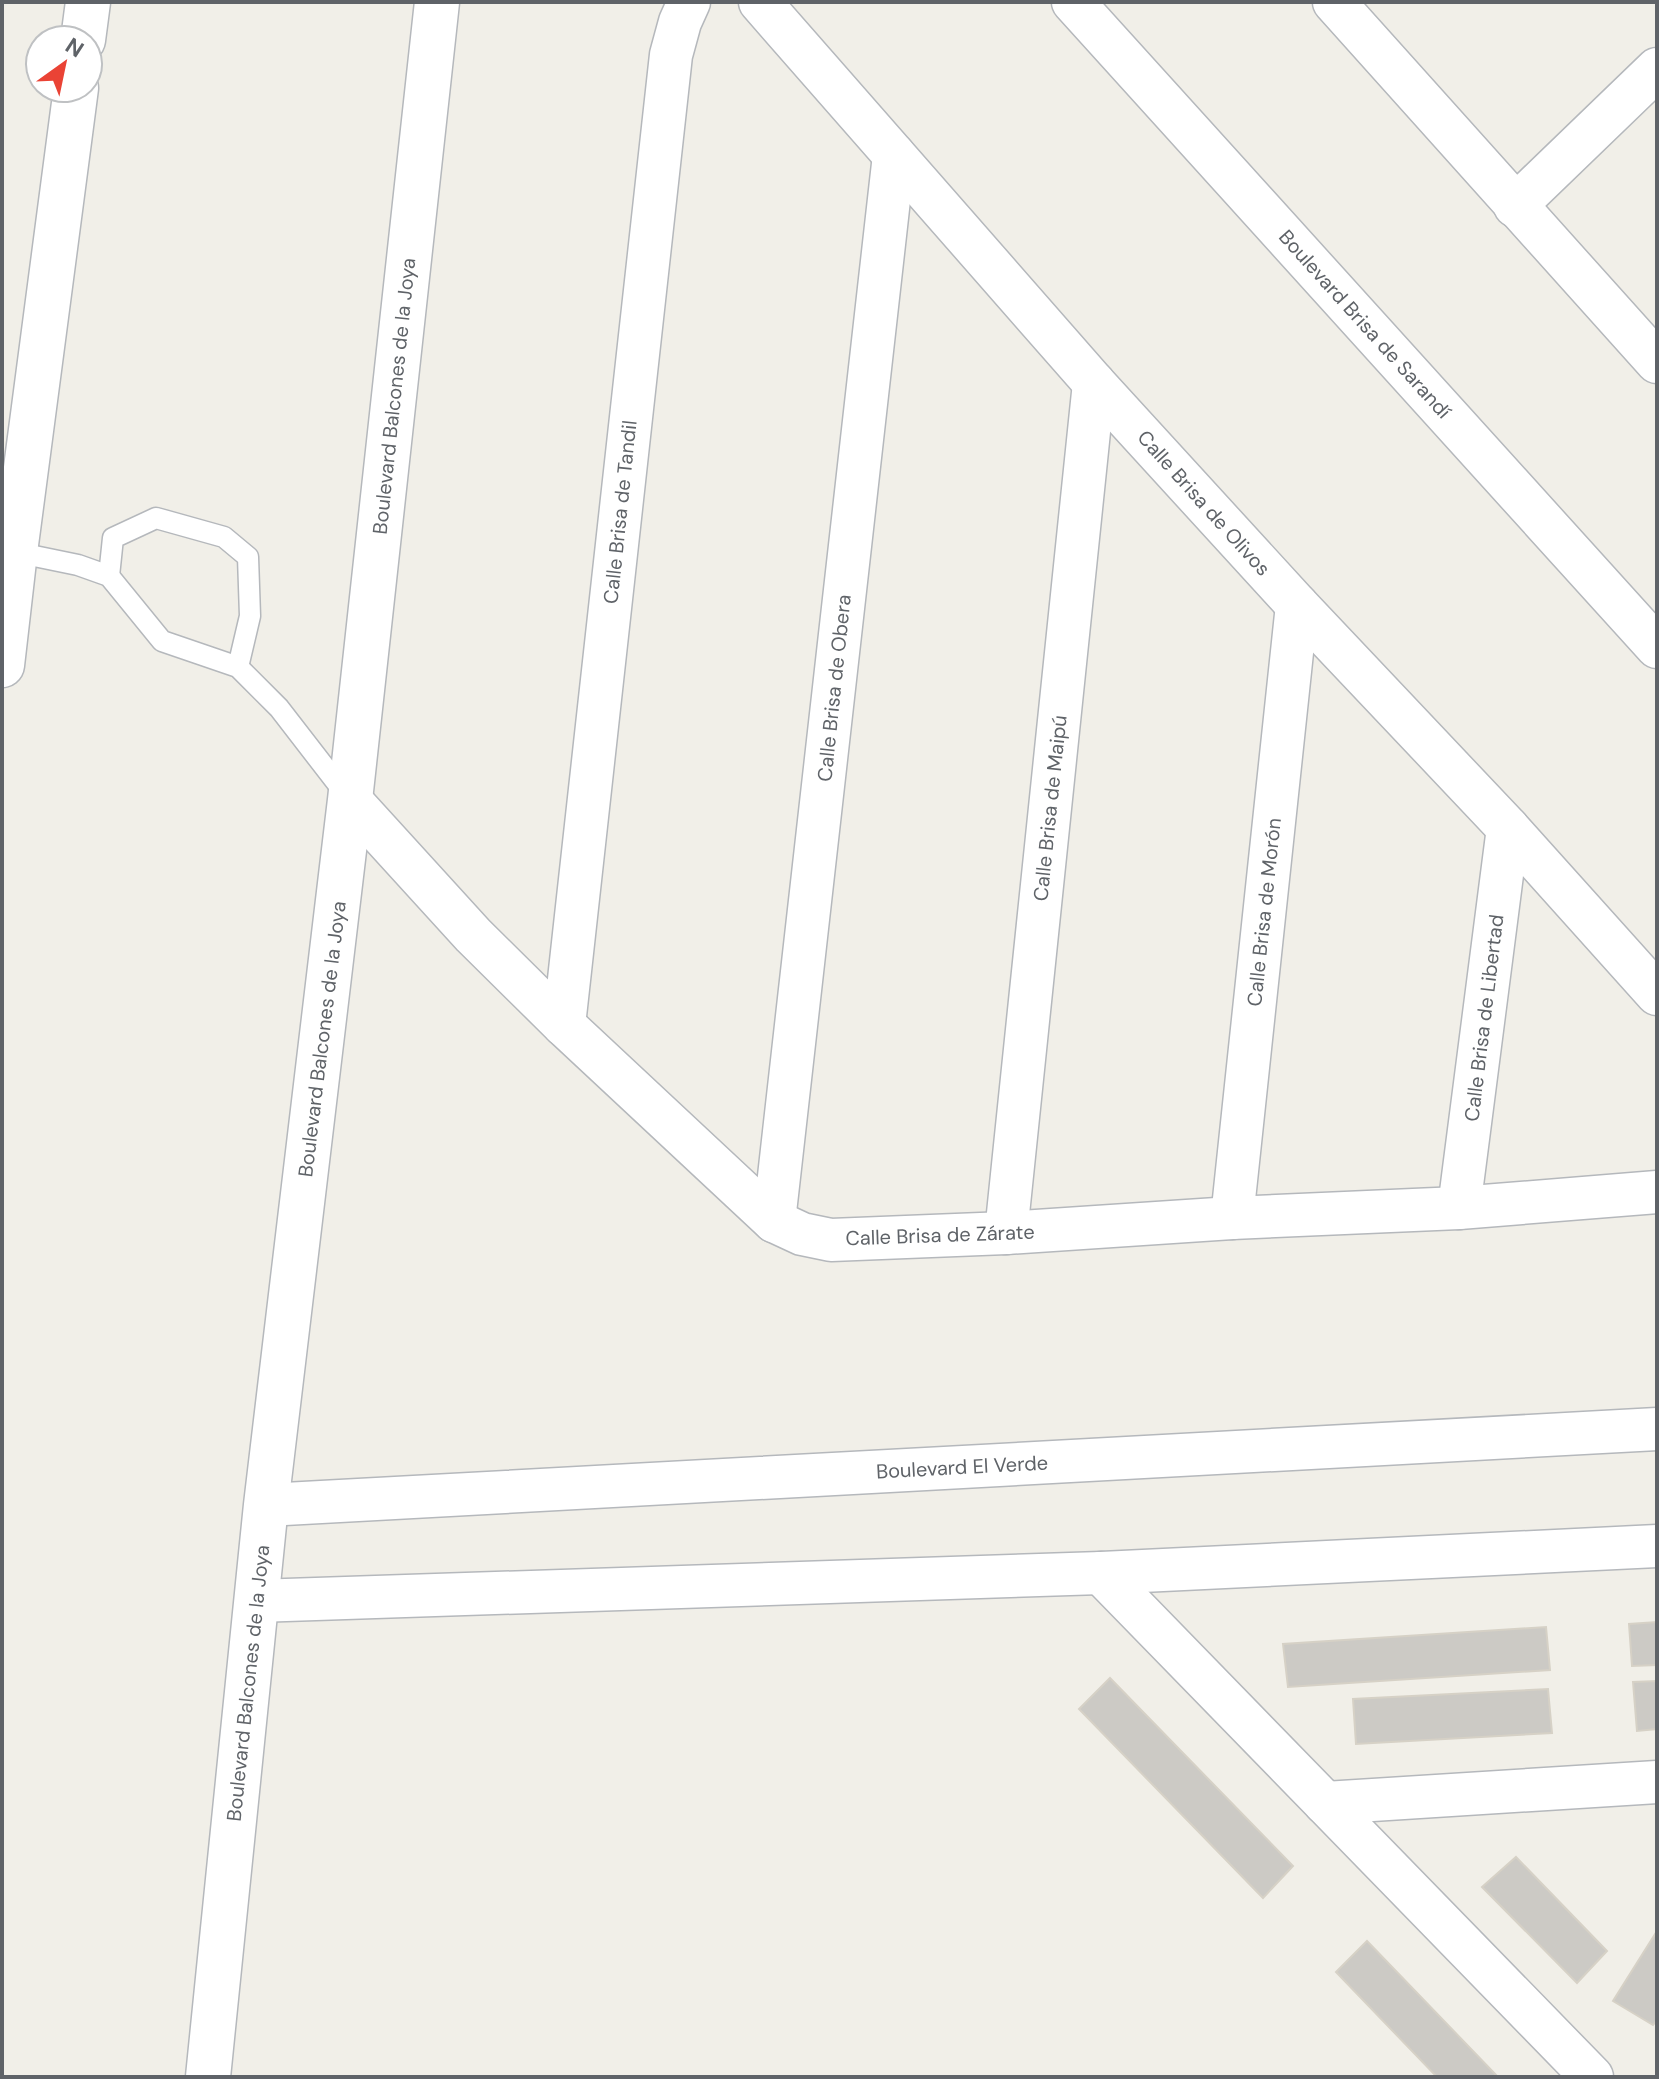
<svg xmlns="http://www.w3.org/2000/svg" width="1659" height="2079" font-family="'DM Sans',sans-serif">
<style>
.building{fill:#cccac5;stroke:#d6d1c6;stroke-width:2}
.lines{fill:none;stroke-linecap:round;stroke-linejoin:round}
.service-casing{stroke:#b5b8bc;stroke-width:23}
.minor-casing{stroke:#b5b8bc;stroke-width:45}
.tertiary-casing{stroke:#b5b8bc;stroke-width:47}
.service{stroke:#fff;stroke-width:20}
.minor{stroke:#fff;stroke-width:42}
.tertiary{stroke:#fff;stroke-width:44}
.labels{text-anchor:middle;stroke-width:6;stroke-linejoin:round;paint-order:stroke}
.street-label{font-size:20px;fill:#5f6368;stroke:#fff}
</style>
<rect width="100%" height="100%" fill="#f1efe8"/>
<g class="building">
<polygon points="1657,1622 1657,1665 1632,1666 1629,1624"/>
<polygon points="1546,1627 1550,1670 1288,1687 1283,1644"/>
<polygon points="1110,1678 1293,1866 1263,1898 1079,1709"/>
<polygon points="1657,1681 1657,1729 1637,1731 1633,1682"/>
<polygon points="1548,1689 1552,1733 1356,1744 1353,1699"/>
<polygon points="1516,1857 1607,1951 1577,1983 1482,1887"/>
<polygon points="1657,1931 1657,2020 1653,2025 1613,2001"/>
<polygon points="1367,1941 1498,2077 1437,2077 1336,1972"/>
</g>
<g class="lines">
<g class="service-casing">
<g id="service">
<polyline points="10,551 78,565 109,576 162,641 238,667 279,708 347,796"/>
<polyline points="109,576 113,538 156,518 224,537 248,557 250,616 238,667"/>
</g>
</g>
<g class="minor-casing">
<g id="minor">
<polyline points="760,2 1094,383 1297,605 1508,828 1657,994"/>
<polyline points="1073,2 1657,647"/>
<polyline points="1334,2 1657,362"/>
<polyline points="1515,206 1657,69"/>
<polyline points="350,800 473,935 564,1025 774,1221 802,1234 831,1240 1006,1233 1232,1218 1459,1208 1657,1192"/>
<polyline points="564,1025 671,55 680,22 689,2"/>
<polyline points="1459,1208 1508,828"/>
<polyline points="1232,1218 1297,605"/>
<polyline points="774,1221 894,155"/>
<polyline points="1006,1233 1094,383"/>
<polyline points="266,1505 1657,1429"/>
<polyline points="1101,1573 1592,2077"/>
<polyline points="256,1601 1101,1573 1657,1546"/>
<polyline points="1325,1803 1657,1782"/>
</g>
</g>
<g class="tertiary-casing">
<g id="tertiary">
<polyline points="83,40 88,2"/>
<polyline points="2,665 15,552 76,88"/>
<polyline points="208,2077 266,1505 350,800 437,2"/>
</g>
</g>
<use href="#service" class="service"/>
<use href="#minor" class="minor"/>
<use href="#tertiary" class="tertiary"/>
</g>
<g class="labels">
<g class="street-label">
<text transform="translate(1365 324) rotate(48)" y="7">Boulevard Brisa de Sarandí</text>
<text transform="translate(394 396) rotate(-84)" y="7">Boulevard Balcones de la Joya</text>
<text transform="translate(1204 503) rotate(48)" y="7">Calle Brisa de Olivos</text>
<text transform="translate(620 512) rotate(-84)" y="7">Calle Brisa de Tandil</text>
<text transform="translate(834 688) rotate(-84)" y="7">Calle Brisa de Obera</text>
<text transform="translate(1050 808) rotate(-84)" y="7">Calle Brisa de Maipú</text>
<text transform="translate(1264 912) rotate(-84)" y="7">Calle Brisa de Morón</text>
<text transform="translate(1484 1018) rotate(-83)" y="7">Calle Brisa de Libertad</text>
<text transform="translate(322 1039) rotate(-83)" y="7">Boulevard Balcones de la Joya</text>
<text transform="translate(940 1235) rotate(-2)" y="7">Calle Brisa de Zárate</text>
<text transform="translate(962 1467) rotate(-3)" y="7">Boulevard El Verde</text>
<text transform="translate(248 1683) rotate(-84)" y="7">Boulevard Balcones de la Joya</text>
</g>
</g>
<rect width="1659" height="2079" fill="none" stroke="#5f6368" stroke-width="8"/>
<g transform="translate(64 64) rotate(33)"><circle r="38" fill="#ffffff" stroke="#bfc1c3" stroke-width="2"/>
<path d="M0-6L14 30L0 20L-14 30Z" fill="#ea4335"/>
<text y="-12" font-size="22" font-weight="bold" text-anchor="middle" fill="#5f6368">N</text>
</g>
</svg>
